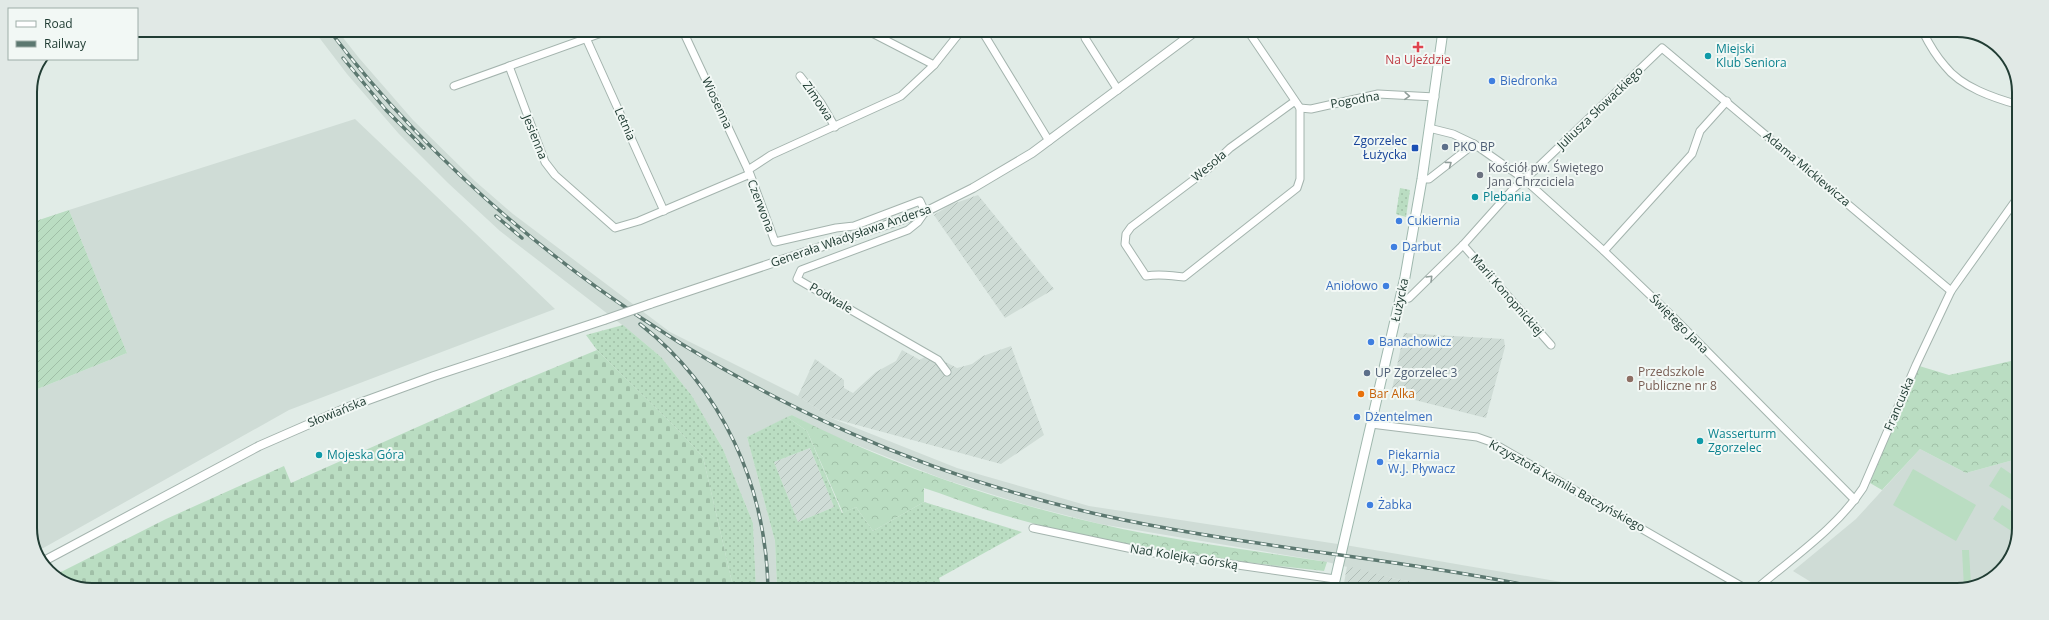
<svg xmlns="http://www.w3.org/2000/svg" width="2049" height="620" font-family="'Open Sans',sans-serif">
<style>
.built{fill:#cfdcd6}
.industrial{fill:url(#industrial-furrows)}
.grass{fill:url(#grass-dots);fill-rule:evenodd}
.forest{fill:url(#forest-crowns)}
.cemetery{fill:url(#cemetery-stones)}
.garden{fill:url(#garden-furrows)}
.pitch{fill:#baddc2}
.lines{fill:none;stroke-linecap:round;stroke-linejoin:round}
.minor-casing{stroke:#a4b4ae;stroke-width:9}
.tertiary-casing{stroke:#a4b4ae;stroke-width:10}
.secondary-casing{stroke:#9fb8ae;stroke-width:11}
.minor{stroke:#fff;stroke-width:7}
.tertiary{stroke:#fff;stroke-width:8}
.secondary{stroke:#fff;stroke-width:9}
.rail-casing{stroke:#5c7870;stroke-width:3.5}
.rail{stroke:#f2f8f5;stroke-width:2;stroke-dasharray:6;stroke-linecap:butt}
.tertiary-bridge-casing{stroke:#a4b4ae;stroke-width:10;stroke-linecap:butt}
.tertiary-bridge{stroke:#fff;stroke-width:8}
.oneway{stroke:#909e9a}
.health-dot{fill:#e0444e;stroke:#f2f8f5;stroke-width:1.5}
.culture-dot{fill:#0f9aa8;stroke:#f2f8f5;stroke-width:1.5}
.shop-dot{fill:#3f7fe0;stroke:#f2f8f5;stroke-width:1.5}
.service-dot{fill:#5c6f8a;stroke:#f2f8f5;stroke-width:1.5}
.transit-dot{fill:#1a4fb4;stroke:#f2f8f5;stroke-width:1.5}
.worship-dot{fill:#6b7280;stroke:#f2f8f5;stroke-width:1.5}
.education-dot{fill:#8d6e63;stroke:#f2f8f5;stroke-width:1.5}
.food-dot{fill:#e8710a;stroke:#f2f8f5;stroke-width:1.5}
.labels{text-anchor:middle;stroke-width:4;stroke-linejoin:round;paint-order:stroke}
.culture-label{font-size:12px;fill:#0d838f;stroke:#f2f8f5;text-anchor:start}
.health-label{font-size:12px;fill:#be3a42;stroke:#f2f8f5}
.shop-label{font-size:12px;fill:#366cbe;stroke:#f2f8f5;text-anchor:start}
.street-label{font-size:12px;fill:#213d34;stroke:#f2f8f5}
.transit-label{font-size:12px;fill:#164399;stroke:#f2f8f5;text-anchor:end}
.service-label{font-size:12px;fill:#4e5e75;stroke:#f2f8f5;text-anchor:start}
.worship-label{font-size:12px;fill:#5b616d;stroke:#f2f8f5;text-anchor:start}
.education-label{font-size:12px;fill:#785e54;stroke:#f2f8f5;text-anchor:start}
.food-label{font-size:12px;fill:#c56008;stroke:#f2f8f5;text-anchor:start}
.rim{fill:none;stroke:#213d34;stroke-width:2}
</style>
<defs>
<pattern id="industrial-furrows" width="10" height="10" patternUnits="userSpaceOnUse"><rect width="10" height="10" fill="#cfdcd6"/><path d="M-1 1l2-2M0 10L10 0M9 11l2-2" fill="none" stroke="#b1beb8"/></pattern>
<pattern id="grass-dots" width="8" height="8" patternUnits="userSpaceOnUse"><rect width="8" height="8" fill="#baddc2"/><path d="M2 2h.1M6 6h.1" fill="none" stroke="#a0bfa7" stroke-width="1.8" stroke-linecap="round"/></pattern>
<pattern id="forest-crowns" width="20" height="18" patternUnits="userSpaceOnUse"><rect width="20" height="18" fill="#baddc2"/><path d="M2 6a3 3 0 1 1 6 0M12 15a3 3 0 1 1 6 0" fill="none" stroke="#a0bfa7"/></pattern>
<pattern id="cemetery-stones" width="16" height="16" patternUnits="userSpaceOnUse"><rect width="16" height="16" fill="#baddc2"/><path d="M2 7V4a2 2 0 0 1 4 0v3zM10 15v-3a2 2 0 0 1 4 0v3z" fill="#a0bfa7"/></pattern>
<pattern id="garden-furrows" width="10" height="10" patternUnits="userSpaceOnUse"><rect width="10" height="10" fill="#baddc2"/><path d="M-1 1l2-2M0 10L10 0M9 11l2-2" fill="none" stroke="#a0bfa7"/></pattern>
</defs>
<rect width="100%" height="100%" fill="#e1ece7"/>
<g class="built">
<polygon points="305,30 337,30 359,58 413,120 475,181 513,214 670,332 798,396 831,418 957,468 1089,506 1351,546 1573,584 1594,590 1466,589 1396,579 1327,562 1100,524 1026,505 943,479 826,433 792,415 747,437 775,541 777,589 756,589 753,523 723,449 692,396 661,357 630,331 500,231 448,183 399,134 347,74 318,36 311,38"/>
<polygon points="355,119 555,309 289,410 38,551 30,533 30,392 127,353 69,210"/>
<polygon points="1920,449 1966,473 2017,459 2017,544 1995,577 1958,590 1830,590 1825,587 1824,590 1793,571 1856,519"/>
</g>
<g class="industrial">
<polygon points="978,195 1054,289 1005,318 934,215 950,205"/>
<polygon points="1404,333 1504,339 1505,347 1486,418 1391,394"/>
<polygon points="1011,346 1044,435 1001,464 831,418 798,396 815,359 844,380 844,388 853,393 876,372 896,361 902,350 920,360 926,356 934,356 957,368 972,364 983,356"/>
<polygon points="810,448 834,507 798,522 774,462"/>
<polygon points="1347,566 1396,579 1466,589 1343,589"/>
</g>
<g class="grass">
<polygon points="1400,188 1410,190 1406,217 1396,214"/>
<polygon points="623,325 661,357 692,396 723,449 753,523 756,589 727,589 732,582 703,457 680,432 597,350 586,335"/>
<path d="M787,417L807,431L842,513L856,507L873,531L924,502L1022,532L939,578L942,589H777L775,541L747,437ZM810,448L834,507L798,522L774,462Z"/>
</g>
<g class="forest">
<polygon points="2018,356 2017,459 1966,473 1920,449 1882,490 1870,483 1916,365 1949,375 2011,361"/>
<path d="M792,415C885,463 997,501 1100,524C1174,541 1251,550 1327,562L1324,571C1212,559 1098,545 990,511C968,504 946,495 924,488V502L873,531L856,507L843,513L807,431L787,417Z"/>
</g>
<polygon class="cemetery" points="597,350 680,432 703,457 732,582 727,589 76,588 55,575 166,519 284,466 291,483 517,383"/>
<polygon class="garden" points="69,210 127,353 30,392 30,223"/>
<g class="pitch">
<polygon points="2001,467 2017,478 2017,503 1989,486"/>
<polygon points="1913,469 1976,505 1956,541 1893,505"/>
<polygon points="2002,505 2017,515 2016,534 1993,519"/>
<polygon points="1962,550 1969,550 1971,585 1964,588"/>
</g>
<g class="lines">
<g class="minor-casing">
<g id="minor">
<polyline points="683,31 749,172"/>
<polyline points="868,31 934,65 961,31"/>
<polyline points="982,31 1049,141"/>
<polyline points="1088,31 1085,38 1118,90"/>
<path d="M1248,31L1300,108V179L1297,188L1184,277C1169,276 1162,273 1146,276L1125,244L1126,234L1131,227L1208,169L1230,148L1295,101"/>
<path d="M1923,32C1929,44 1936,56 1945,66C1961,87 1994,98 2019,105"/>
<polyline points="586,38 664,211"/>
<polyline points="509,66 545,162 555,175 615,228 639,221 750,174 775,242 836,228 854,226 920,201 925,212 918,222 908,230 801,270 797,279 938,360 947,372"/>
<polyline points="800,76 821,103 835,127"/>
<polyline points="454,86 607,31"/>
<polyline points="1300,108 1311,109 1378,94 1435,97"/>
<polyline points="1429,128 1453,134 1474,144 1524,179 1604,251 1672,316 1855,500"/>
<polyline points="748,170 771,155 901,96 934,65"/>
<polyline points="1422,179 1429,179 1474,144"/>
<polyline points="1463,245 1551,345"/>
<polyline points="1604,251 1692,154 1700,131 1727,101"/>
<polyline points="1400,300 1409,298 1463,245 1514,188 1535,170 1662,48 1951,291"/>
<polyline points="1371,424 1477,437 1491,442 1748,590"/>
<polyline points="1033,528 1147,552 1335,579"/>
<path d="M1755,590C1792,558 1836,529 1863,488L1916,365L1951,291L2018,197"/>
</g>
</g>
<g class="tertiary-casing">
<g id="tertiary">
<polyline points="650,304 925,212 973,188 1032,153 1196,31"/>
<polyline points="42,562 259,446 346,408 434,376 604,320"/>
</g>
</g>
<g class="secondary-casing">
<polyline id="secondary" points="1333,589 1405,277 1422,179 1443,31"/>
</g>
<use href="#minor" class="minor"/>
<use href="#tertiary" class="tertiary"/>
<use href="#secondary" class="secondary"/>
<g class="rail-casing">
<g id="rail">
<path d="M329,30C405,130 497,216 599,289C760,404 931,480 1124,520C1265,549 1409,560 1550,590"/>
<polyline points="343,58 386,110 424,148"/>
<polyline points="496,216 522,238"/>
<path d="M640,324C722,388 766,485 768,589"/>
</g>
</g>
<use href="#rail" class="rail"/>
<g class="tertiary-bridge-casing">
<polyline id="tertiary-bridge" points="604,320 650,304"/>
</g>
<use href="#tertiary-bridge" class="tertiary-bridge"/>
</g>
<defs><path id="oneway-chevron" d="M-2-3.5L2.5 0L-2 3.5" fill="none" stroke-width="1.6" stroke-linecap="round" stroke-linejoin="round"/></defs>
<g class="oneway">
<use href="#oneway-chevron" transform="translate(1407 96) rotate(3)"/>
<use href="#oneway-chevron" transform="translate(1449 164) rotate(-37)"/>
<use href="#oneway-chevron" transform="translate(1430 278) rotate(-45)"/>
</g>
<path class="health-dot" d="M1416 41h4v4h4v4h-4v4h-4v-4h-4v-4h4z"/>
<g class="culture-dot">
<circle cx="1708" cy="56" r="4"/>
<circle cx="1475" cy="197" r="4"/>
<circle cx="1700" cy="441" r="4"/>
<circle cx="319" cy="455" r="4"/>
</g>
<g class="shop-dot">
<circle cx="1492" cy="81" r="4"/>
<circle cx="1399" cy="221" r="4"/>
<circle cx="1394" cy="247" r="4"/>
<circle cx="1386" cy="286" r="4"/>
<circle cx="1371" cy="342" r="4"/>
<circle cx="1357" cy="417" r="4"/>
<circle cx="1380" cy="462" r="4"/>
<circle cx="1370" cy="505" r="4"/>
</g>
<g class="service-dot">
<circle cx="1445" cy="147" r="4"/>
<circle cx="1367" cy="373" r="4"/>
</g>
<rect class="transit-dot" x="1411" y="144" width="8" height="8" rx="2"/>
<circle class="worship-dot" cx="1480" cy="175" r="4"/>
<circle class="education-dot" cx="1630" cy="379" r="4"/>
<circle class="food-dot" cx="1361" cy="394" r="4"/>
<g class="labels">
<g class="culture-label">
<text x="1716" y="53">Miejski<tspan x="1716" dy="14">Klub Seniora</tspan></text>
<text x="1483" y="201">Plebania</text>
<text x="1708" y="438">Wasserturm<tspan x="1708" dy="14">Zgorzelec</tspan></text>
<text x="327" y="459">Mojeska Góra</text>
</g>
<g class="health-label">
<text x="1418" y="64">Na Ujeździe</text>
</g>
<g class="shop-label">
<text x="1500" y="85">Biedronka</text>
<text x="1407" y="225">Cukiernia</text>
<text x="1402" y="251">Darbut</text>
<text x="1378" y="290" text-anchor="end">Aniołowo</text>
<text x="1379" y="346">Banachowicz</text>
<text x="1365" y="421">Dżentelmen</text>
<text x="1388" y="459">Piekarnia<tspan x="1388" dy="14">W.J. Pływacz</tspan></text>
<text x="1378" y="509">Żabka</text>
</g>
<g class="street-label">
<text transform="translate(1355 100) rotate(-10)" y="4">Pogodna</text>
<text transform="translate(818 101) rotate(56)" y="4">Zimowa</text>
<text transform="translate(717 103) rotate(65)" y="4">Wiosenna</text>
<text transform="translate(1600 108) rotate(-44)" y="4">Juliusza Słowackiego</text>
<text transform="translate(625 124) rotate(66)" y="4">Letnia</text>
<text transform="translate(535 137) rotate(68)" y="4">Jesienna</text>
<text transform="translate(1209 166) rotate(-40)" y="4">Wesoła</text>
<text transform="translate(1807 169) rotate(40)" y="4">Adama Mickiewicza</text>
<text transform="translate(761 206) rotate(69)" y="4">Czerwona</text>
<text transform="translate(851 236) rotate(-19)" y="4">Generała Władysława Andersa</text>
<text transform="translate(1507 295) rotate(49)" y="4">Marii Konopnickiej</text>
<text transform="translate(831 298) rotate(30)" y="4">Podwale</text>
<text transform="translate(1400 300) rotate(-78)" y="4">Łużycka</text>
<text transform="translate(1679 324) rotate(45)" y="4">Świętego Jana</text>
<text transform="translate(1899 404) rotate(-67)" y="4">Francuska</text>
<text transform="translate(337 412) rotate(-22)" y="4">Słowiańska</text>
<text transform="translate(1567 486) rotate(29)" y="4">Krzysztofa Kamila Baczyńskiego</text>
<text transform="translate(1184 557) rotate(9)" y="4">Nad Kolejką Górską</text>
</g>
<g class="transit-label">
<text x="1407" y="145">Zgorzelec<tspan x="1407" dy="14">Łużycka</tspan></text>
</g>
<g class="service-label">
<text x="1453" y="151">PKO BP</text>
<text x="1375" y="377">UP Zgorzelec 3</text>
</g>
<g class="worship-label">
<text x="1488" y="172">Kościół pw. Świętego<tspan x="1488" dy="14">Jana Chrzciciela</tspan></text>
</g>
<g class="education-label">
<text x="1638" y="376">Przedszkole<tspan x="1638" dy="14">Publiczne nr 8</tspan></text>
</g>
<g class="food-label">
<text x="1369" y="398">Bar Alka</text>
</g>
</g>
<path d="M0 0H2049V620H0ZM92 37H1957A55 55 0 0 1 2012 92V528A55 55 0 0 1 1957 583H92A55 55 0 0 1 37 528V92A55 55 0 0 1 92 37Z" fill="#e1e9e6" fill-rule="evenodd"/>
<path class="rim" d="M92 37H1957A55 55 0 0 1 2012 92V528A55 55 0 0 1 1957 583H92A55 55 0 0 1 37 528V92A55 55 0 0 1 92 37Z"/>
<rect x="8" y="8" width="130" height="52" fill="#f2f8f5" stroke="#9eada8"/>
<rect x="16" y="21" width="20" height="6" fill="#ffffff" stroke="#9eada8"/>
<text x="44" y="28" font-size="12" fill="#213d34">Road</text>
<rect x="16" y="41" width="20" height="6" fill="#5c7870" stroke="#9eada8"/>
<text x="44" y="48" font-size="12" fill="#213d34">Railway</text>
</svg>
